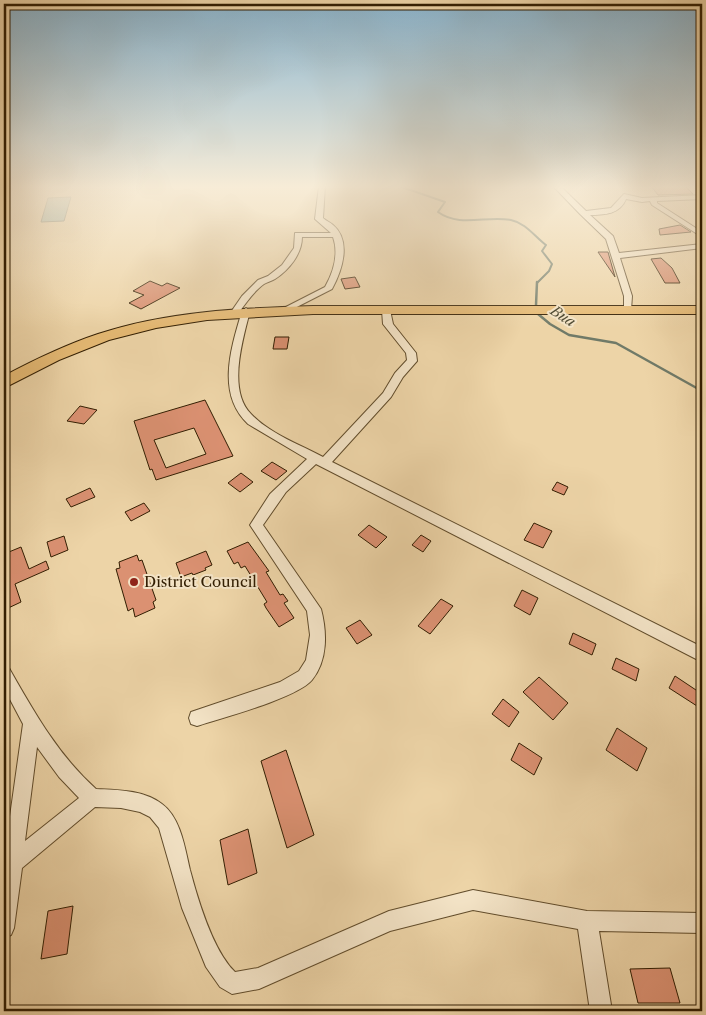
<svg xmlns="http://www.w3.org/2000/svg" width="706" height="1015" font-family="'Libre Caslon Text',serif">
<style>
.water{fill:#9ab7ac;stroke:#707a68}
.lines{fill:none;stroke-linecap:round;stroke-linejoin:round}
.stream-far1{stroke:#707a68;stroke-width:2}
.stream{stroke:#707a68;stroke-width:2.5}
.building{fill:#db9172;stroke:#321e02;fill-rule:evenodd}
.minor-casing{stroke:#614c2b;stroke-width:2}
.trunk-casing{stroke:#321e02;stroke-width:2}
.minor{fill:#f3e3c6;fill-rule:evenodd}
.trunk{fill:#e6ba74;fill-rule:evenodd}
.poi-dot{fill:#8f2418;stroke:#f3e3c6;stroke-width:2}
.labels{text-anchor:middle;stroke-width:4;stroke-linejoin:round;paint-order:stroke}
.far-water-label{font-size:14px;font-style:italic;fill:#514c35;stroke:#f3e3c6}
.poi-label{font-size:15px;fill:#321e02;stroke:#f3e3c6;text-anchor:start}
</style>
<rect width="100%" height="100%" fill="#edd4a7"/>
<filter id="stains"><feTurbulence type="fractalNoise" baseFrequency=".004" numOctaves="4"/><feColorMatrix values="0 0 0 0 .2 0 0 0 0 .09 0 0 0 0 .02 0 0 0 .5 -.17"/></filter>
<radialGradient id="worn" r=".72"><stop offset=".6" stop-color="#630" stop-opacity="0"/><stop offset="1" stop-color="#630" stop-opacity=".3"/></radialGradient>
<polygon class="water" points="71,197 64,221 41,222 48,198"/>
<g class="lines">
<path class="stream-far1" d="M399,186L445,202L438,212C460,228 487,215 511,220C526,223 535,237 546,245L542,251L552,264L549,271L537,283"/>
<polyline class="stream" points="537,282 536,305 538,314 550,324 569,335 616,343 702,391"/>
</g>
<g class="building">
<polygon points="651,186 685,186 693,194 658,195"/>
<polygon points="680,225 691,232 660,235 659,229"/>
<polygon points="598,252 608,252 615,277"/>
<polygon points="661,258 672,268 680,283 665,283 651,259"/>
<polygon points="355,277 360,287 345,289 341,279"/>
<polygon points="150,281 162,286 167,283 180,288 141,309 129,303 144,295 133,291"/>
<polygon points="275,337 289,337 287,349 273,349"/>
<path d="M205,400L233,456L156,480L152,469L150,470L134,421ZM194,428L206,454L166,468L154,440Z"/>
<polygon points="80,406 97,410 84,424 67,421"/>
<polygon points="272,462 287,471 276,480 261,471"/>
<polygon points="241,473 253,482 240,492 228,483"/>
<polygon points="557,482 568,487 564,495 552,490"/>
<polygon points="90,488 95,497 71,507 66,499"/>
<polygon points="144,503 150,511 131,521 125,512"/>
<polygon points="534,523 552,531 543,548 524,540"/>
<polygon points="369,525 387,537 376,548 358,535"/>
<polygon points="421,535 431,541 423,552 412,545"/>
<polygon points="64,536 68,550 51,557 47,542"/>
<polygon points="248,542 269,571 266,572 280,595 283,594 288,601 284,603 294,618 279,627 266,608 264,604 267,602 245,566 241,568 238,562 234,564 227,551"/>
<polygon points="21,547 29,569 46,561 49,569 15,584 21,602 4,610 4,580 8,578 4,565 4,554"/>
<polygon points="206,551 212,565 205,568 206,570 193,575 192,573 181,577 176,563"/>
<polygon points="137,555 139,561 142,560 156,600 153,602 155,608 135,617 133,608 128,611 116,569 120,568 119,562"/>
<polygon points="522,590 538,598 530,615 514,606"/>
<polygon points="441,599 453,606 430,634 418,626"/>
<polygon points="360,620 372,635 357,644 346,628"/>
<polygon points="573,633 596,644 592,655 569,644"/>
<polygon points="616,658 639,669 636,681 612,669"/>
<polygon points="675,676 702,694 697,706 669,688"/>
<polygon points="539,677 568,703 553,720 523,692"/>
<polygon points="503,699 519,712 509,727 492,714"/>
<polygon points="617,728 647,748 637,771 606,750"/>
<polygon points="519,743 542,758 534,775 511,760"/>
<polygon points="286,750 314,835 287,848 261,761"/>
<polygon points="248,829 257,873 228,885 220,840"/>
<polygon points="73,906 67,954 41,959 48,911"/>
<polygon points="670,968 680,1003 638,1003 630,969"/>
</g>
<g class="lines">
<g class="minor-casing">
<g id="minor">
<path d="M319,186H325L323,218C326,221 330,222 333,225C352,241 342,271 332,289L287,312H281L280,310L325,287C333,273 339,254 333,237H302C302,254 289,270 275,279C272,281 267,282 264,284C254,291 245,304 238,314H232L231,312L242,296L258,280L268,276L282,265L294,248L295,233H331L315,219Z"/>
<path d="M553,186H560L586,211L611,208L624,194L642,198L702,195V199L657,201V203L702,232V237L652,205L650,201L642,202L626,199C620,214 605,215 590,215L613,236L619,253L702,244V248L620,258L632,296L631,310L630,312H624V296L606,239L580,214Z"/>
<path d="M386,307L390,310L393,324L416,353L417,361L403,377L391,397L332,462L702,647V662L316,464L286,492L263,525L321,609C327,632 328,660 312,680C297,698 222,718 197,726L191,724L189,718L191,712L280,682L299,671L306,660L310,635L307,611L250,525L270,494L307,459L248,424C216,394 231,348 242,311L246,308L250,311C243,339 227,390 251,414C270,434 299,444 323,457L383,393L395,373L407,360L406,353L383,324L382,310Z"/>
<path d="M4,665L9,668C34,712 58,755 96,789C118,790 144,790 162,804C181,818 185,849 190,870C198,900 213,951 235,972L258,968L389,911L473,890L587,911L702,913V933L599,931L612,1011H590L578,929L473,910L390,931L259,989L232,994L220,987L206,967L182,908L159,828L150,817L140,812L121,808L95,807L22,868L14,928L11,935L4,938V859L23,724L4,688ZM37,747L59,777L79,798L25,841Z"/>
</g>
</g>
<g class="trunk-casing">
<path id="trunk" d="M313,306H702V314H313L207,320L156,328L109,340L59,360L4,388V376C34,360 65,345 98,334C167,311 241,308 313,306Z"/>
</g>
<use href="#minor" class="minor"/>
<use href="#trunk" class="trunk"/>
</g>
<linearGradient id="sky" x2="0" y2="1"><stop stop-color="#89b5d0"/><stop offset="0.57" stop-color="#f7ecd7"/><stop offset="1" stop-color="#f7ecd7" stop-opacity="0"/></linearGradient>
<rect width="706" height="328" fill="url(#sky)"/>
<circle class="poi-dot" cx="134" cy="582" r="5"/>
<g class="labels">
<g class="far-water-label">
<text transform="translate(563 316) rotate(33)" y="5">Bua</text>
</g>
<g class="poi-label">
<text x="144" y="587">District Council</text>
</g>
</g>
<rect width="706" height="1015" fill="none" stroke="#edd4a7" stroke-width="20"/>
<rect x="5" y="5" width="696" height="1005" fill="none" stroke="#321e02" stroke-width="2.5"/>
<rect x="10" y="10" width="686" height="995" fill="none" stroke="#321e02"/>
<rect width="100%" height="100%" filter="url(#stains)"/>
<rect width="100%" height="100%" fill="url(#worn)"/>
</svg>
